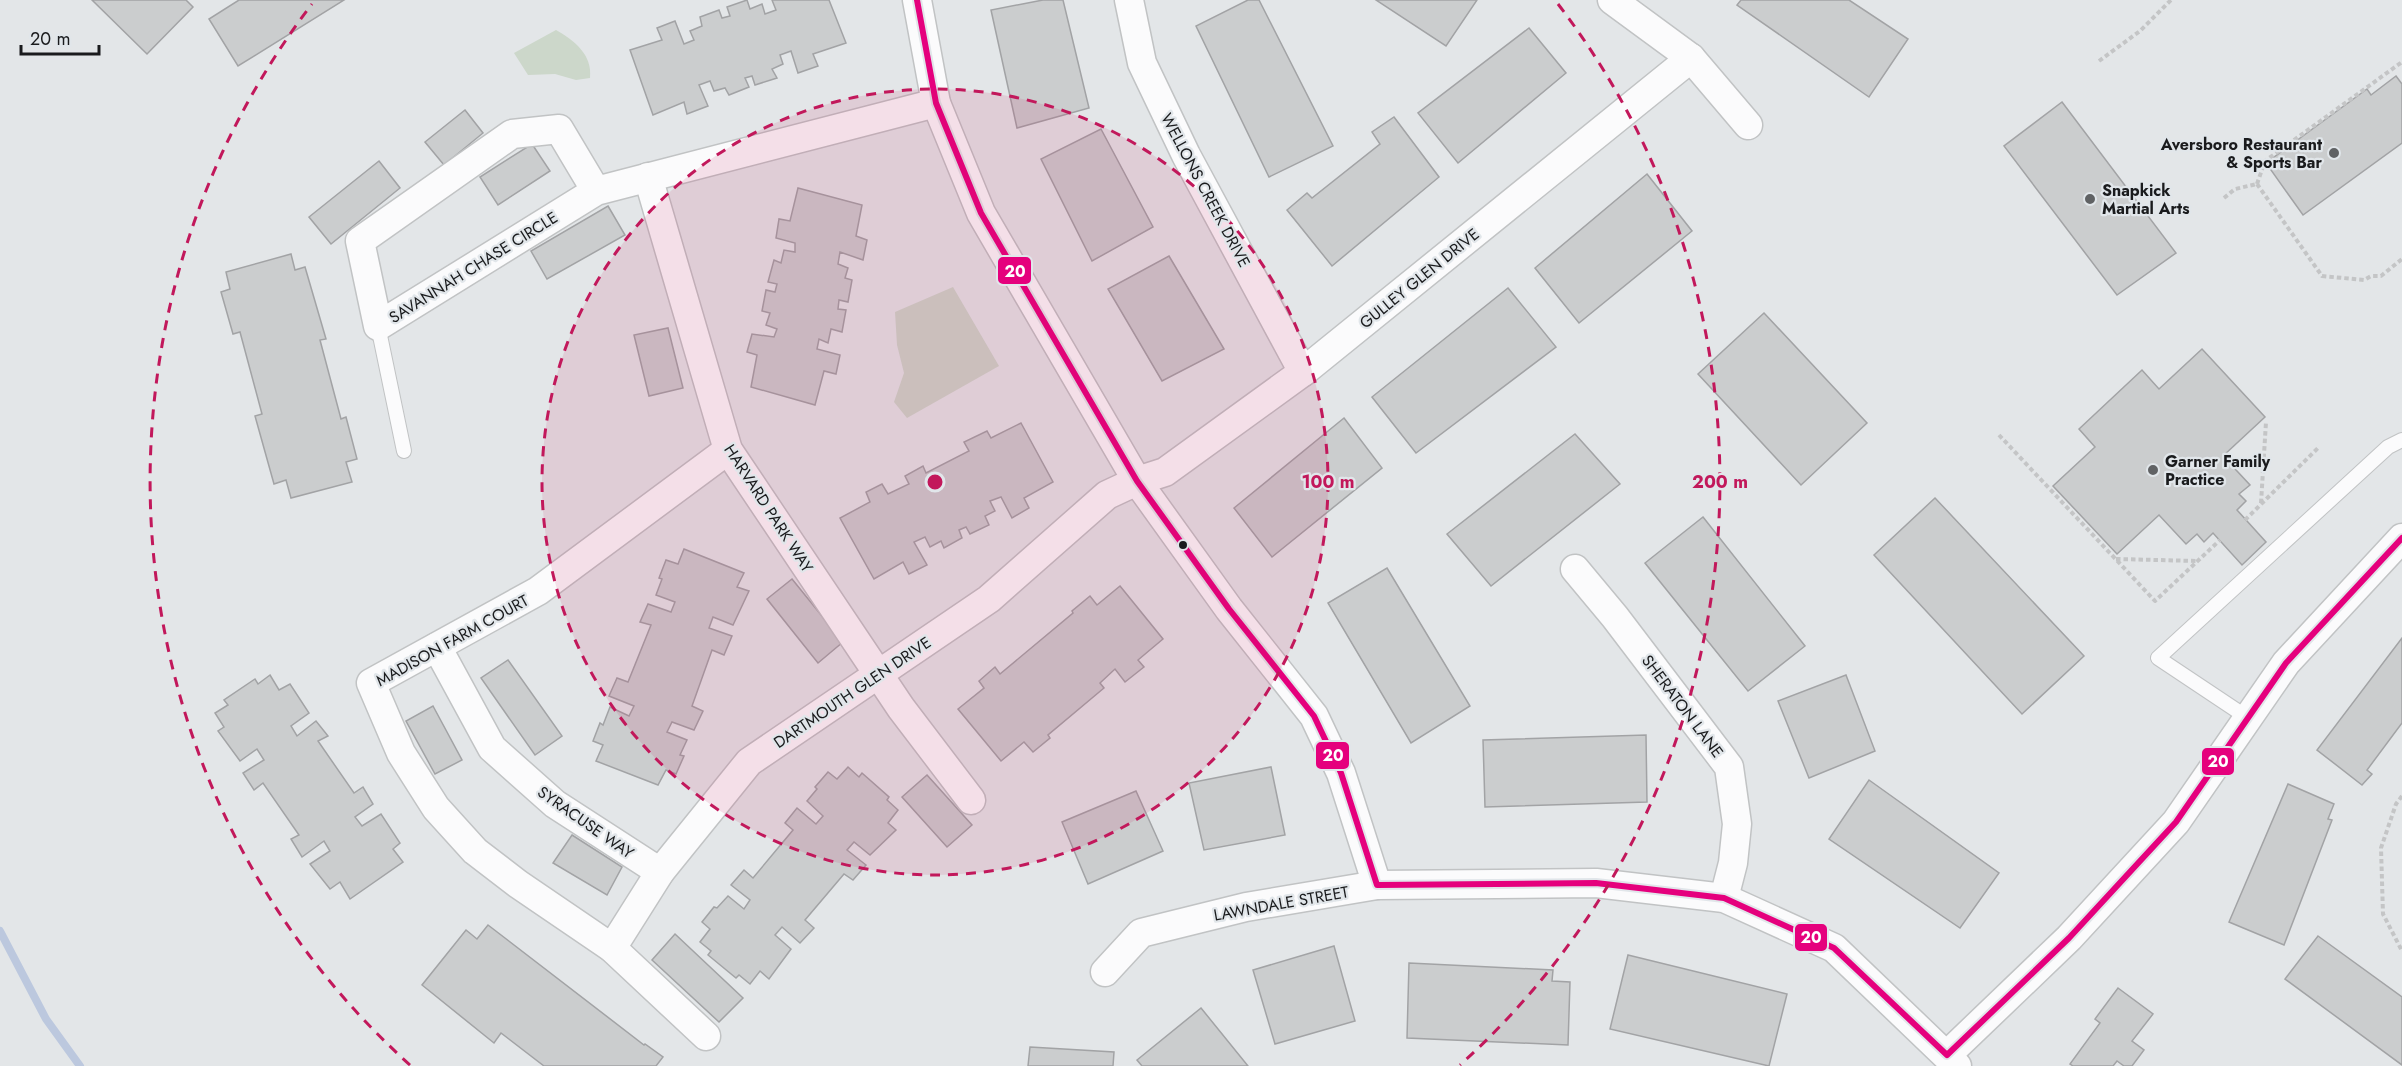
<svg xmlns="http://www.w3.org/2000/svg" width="2402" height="1066" font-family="Jost,sans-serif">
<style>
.green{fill:#ccd7ca}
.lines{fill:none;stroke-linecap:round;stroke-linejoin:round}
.stream{stroke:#bcc8de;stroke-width:8}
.building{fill:#cbcdce;stroke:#a2a3a5;stroke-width:1.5}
.lane-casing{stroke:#c1c3c4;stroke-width:16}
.street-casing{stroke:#c1c3c4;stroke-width:31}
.path{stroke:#c4c5c6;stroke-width:4;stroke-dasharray:4.5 3;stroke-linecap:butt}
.lane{stroke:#fbfbfc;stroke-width:14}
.street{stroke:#fbfbfc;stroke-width:28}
.bus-1-casing{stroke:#e1e6ea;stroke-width:10}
.bus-1{stroke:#e5007d;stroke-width:6}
.ring{fill:none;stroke:#c2185b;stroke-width:3;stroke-dasharray:10 8}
.poi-dot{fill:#606264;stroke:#e1e6ea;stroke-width:2}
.bus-dot{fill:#1a1b1d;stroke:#e1e6ea;stroke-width:2}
.labels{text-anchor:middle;stroke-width:4.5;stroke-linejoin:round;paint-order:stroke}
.poi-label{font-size:16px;font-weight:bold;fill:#1a1b1d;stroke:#e1e6ea;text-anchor:start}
.street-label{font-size:16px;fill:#1a1b1d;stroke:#e1e6ea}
.centre{fill:#c2185b;stroke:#e1e6ea;stroke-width:3}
.ring-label{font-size:18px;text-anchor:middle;font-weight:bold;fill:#c2185b;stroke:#e1e6ea;stroke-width:4.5;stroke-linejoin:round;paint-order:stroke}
.line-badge{stroke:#e1e6ea;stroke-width:2}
.badge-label{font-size:16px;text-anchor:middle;font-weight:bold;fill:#fff}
</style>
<rect width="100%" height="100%" fill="#e3e6e8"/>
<g class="green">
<path d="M556,30C574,40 593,55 590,78L576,80L555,74L528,75L514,53Z"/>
<polygon points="953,287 999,366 907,418 894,402 904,373 897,345 895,312"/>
</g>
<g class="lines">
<polyline class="stream" points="0,931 46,1019 80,1066"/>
</g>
<g class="building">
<polygon points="92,0 186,0 193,7 147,54"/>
<polygon points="239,0 344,0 238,66 209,19"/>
<polygon points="747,0 750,9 762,4 765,14 776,10 772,0 829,0 846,43 813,54 818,66 798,73 791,51 780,55 783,64 772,69 777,78 755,85 752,76 745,78 749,87 729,95 725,88 714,91 710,81 699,85 708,106 687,114 684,102 653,115 630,50 662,40 657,28 675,21 684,44 694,40 690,31 702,26 700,17 719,10 722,18 730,16 727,7"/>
<polygon points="1043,0 1063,0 1089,108 1017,128 991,10"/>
<polygon points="1248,0 1259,0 1333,146 1269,177 1196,26"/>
<polygon points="1376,0 1477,0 1446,46"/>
<polygon points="1741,0 1849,0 1908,39 1869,97 1737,5"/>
<polygon points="1529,28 1566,73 1458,163 1418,113"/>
<polygon points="2396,76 2402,84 2402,143 2303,215 2266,163 2367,89 2371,95"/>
<polygon points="2062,102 2176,253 2117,295 2004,146"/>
<polygon points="465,110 483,133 444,165 425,142"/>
<polygon points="1394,117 1439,177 1332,266 1287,210 1307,193 1312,198 1380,144 1372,132"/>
<polygon points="1101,129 1153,227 1092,261 1041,159"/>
<polygon points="532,144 550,171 498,205 480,177"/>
<polygon points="379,161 400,188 331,244 309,217"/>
<polygon points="1647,174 1692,231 1579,323 1535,268"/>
<polygon points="798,188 862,205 856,236 867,240 863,260 840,252 838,264 848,268 845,278 852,280 848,302 839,300 838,309 846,310 842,332 831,329 828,343 819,339 817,349 840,355 836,374 824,371 815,405 751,387 757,355 747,352 752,334 774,337 777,329 766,325 770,313 762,311 766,290 775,292 777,284 768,282 774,260 781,263 784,250 795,252 795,243 776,238 779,219 790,221"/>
<polygon points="608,206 625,235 547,279 531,251"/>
<polygon points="291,254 295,270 305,267 326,339 320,340 341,419 346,417 357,459 346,462 352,482 291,498 286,480 274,484 255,416 262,414 240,332 233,334 221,292 230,289 226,272"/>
<polygon points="1169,256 1224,349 1162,381 1108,289"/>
<polygon points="1508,288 1556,347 1416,453 1372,397"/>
<polygon points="1764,313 1867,423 1801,485 1698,374"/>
<polygon points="668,328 683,388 649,396 634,335"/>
<polygon points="2202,349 2265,417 2223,456 2250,485 2239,494 2246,501 2237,510 2266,542 2242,565 2213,533 2204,542 2197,534 2186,544 2159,515 2117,554 2053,486 2095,447 2079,429 2142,370 2159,389"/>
<polygon points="1344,418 1382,468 1272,557 1234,508"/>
<polygon points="1021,423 1053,482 1024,498 1029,508 1012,518 1001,497 990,501 995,511 985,516 989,525 970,534 966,527 959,530 962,538 944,548 941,541 930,547 925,537 914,542 927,565 909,574 903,562 874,579 840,518 870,502 866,492 882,484 888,494 909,484 905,476 923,466 926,473 969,451 964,442 987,431 991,438"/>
<polygon points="1575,434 1620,484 1491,586 1447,534"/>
<polygon points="1935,498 2084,656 2022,714 1874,555"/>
<polygon points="1703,517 1805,646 1748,691 1645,563"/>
<polygon points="684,549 744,573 737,587 749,591 733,625 713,617 709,628 732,636 724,655 712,650 692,706 703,711 694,730 672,722 667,732 687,740 680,755 684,756 676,774 666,770 658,785 596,761 603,745 593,741 600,723 603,725 610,707 629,716 634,706 609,696 617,678 628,682 651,625 640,622 648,604 671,612 675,602 656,595 662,579 659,578 666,560 678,564"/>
<polygon points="1387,568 1470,706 1411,743 1328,603"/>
<polygon points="792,579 843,642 818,663 767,599"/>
<polygon points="1120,586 1163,639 1138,660 1144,667 1125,682 1115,669 1100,683 1104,688 1048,735 1050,738 1033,752 1024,742 1001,761 958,709 984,688 979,681 995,667 1000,674 1073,613 1072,611 1090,596 1097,605"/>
<polygon points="2402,638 2402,723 2367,770 2372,774 2362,785 2317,750"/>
<polygon points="508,660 562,736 535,755 481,678"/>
<polygon points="270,675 279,690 290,684 309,713 291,726 297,736 316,721 328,736 318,741 354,793 363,787 373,804 355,817 362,826 381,814 400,843 393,849 403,862 350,899 340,882 330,889 310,864 330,851 324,841 302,857 291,839 299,835 263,783 254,790 243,773 264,760 257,749 240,761 218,731 224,727 215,713 228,705 224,700 255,679 258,684"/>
<polygon points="1846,675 1875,751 1809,778 1778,701"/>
<polygon points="433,706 462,760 435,774 406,721"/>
<polygon points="1646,735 1647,802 1485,807 1483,740"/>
<polygon points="848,767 859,777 862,773 889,797 887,800 898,810 888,823 896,830 870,855 854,842 847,850 866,865 853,880 844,874 805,920 814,928 800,943 782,927 775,935 791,949 769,979 760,971 750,984 739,975 736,978 708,955 711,951 700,942 710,929 702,922 714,907 717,908 728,896 744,909 750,900 731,885 744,870 753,878 793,830 785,823 797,808 816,824 823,816 807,801 817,789 815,787 828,772 837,779"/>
<polygon points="1271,767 1285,835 1204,850 1189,783"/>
<polygon points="927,775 972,825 947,847 902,797"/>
<polygon points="1869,780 1999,873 1960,928 1829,839"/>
<polygon points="2288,784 2334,804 2328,819 2332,820 2284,945 2229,922"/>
<polygon points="1136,791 1163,851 1088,884 1062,822"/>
<polygon points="572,835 622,867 607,895 553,863"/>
<polygon points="488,925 644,1045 645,1044 663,1057 656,1066 544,1066 501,1033 494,1043 422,985 466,930 477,939"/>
<polygon points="675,934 743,998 719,1022 652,960"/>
<polygon points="2318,936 2402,997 2402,1065 2285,979"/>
<polygon points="1334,946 1355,1021 1275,1044 1253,970"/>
<polygon points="1628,955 1787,994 1769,1066 1610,1029"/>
<polygon points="1409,963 1553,970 1552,981 1570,982 1568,1045 1407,1038"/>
<polygon points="2118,988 2153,1014 2132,1041 2144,1050 2132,1066 2124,1066 2117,1061 2113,1066 2073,1066 2070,1064 2100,1023 2095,1019"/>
<polygon points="1201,1008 1248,1066 1142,1066 1137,1060"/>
<polygon points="1030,1047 1114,1052 1113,1066 1028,1066"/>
</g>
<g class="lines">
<g class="lane-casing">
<g id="lane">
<polyline points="378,326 404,451"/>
<polyline points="2248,718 2158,658 2388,447 2402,440"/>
</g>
</g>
<g class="street-casing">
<g id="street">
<polyline points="917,0 936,103 981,213 1137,481 1229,609 1314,716 1341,773 1377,885"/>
<polyline points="1129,0 1142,63 1186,155 1303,372"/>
<polyline points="1612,0 1691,58 1748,125"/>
<polyline points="648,177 728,450 901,708 971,800"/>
<polyline points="596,191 559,129 512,134 360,241 378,326 596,191 936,103"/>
<polyline points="1575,569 1615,617 1729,767 1737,824 1733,863 1724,898"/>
<polyline points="437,647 492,748 555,804 660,872"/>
<polyline points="612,948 660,872 749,762 989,599 1107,495 1137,481 1165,472 1303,372 1691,58"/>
<polyline points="1105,972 1141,933 1246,907 1377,885 1596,883 1724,898 1834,948 1957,1066"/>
<polyline points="706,1036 612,948 518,884 475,851 436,808 401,753 371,683 538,591 728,450"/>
<polyline points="1947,1055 2069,938 2176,822 2286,663 2402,538"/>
</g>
</g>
<g class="path">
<polyline points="2099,61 2140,31 2171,0"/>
<polyline points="2257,184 2322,276 2364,280 2371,276 2381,276 2402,259"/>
<polyline points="2257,184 2265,161 2402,62"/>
<polyline points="2224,198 2235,189 2257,184"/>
<polyline points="1999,435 2155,601 2220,540"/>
<polyline points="2261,503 2266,422"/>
<polyline points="2245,520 2318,448"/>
<polyline points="2116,559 2198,561"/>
<polyline points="2402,796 2396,804 2381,848 2383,914 2402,951"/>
</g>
<use href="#lane" class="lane"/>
<use href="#street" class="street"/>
<g class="bus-1-casing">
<polyline id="bus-1" points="917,0 936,103 981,213 1137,481 1229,609 1314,716 1341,773 1377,885 1596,883 1724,898 1834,948 1947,1055 2069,938 2176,822 2286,663 2402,538"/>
</g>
<use href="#bus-1" class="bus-1"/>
</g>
<circle cx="935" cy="482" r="393" fill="#c2185b" fill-opacity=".12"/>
<g class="ring">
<circle cx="935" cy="482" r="393"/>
<path d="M410 1065A785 785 0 0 1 312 4M1558 4A785 785 0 0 1 1460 1065"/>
</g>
<g class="poi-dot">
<circle cx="2334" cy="153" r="6"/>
<circle cx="2090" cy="199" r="6"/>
<circle cx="2153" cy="470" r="6"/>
</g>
<circle class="bus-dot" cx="1183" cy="545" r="5"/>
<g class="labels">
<g class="poi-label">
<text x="2322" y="150" text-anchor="end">Aversboro Restaurant<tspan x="2322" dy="18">&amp; Sports Bar</tspan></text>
<text x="2102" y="196">Snapkick<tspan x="2102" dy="18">Martial Arts</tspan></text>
<text x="2165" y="467">Garner Family<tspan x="2165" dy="18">Practice</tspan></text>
</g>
<g class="street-label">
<text transform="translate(1206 190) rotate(62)" y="6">WELLONS CREEK DRIVE</text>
<text transform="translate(473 267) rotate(-32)" y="6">SAVANNAH CHASE CIRCLE</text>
<text transform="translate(1419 278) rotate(-39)" y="6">GULLEY GLEN DRIVE</text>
<text transform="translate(769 508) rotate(57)" y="6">HARVARD PARK WAY</text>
<text transform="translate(452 640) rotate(-29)" y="6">MADISON FARM COURT</text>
<text transform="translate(852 692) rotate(-34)" y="6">DARTMOUTH GLEN DRIVE</text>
<text transform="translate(1683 706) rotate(53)" y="6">SHERATON LANE</text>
<text transform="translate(586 822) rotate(35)" y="6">SYRACUSE WAY</text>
<text transform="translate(1281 903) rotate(-10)" y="6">LAWNDALE STREET</text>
</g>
</g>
<circle cx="935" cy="482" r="9" class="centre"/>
<g class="ring-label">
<text x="1328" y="488">100 m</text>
<text x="1720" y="488">200 m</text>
</g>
<g class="line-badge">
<rect x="997" y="256" width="35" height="29" rx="6" fill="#e5007d"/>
<rect x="1315" y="741" width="35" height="29" rx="6" fill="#e5007d"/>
<rect x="2201" y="747" width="34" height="29" rx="6" fill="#e5007d"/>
<rect x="1794" y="923" width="34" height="29" rx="6" fill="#e5007d"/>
</g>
<g class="badge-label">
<text x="1015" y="277">20</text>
<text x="1333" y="761">20</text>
<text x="2218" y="767">20</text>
<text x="1811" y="943">20</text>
</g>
<path d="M21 45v9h78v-9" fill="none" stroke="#1a1b1d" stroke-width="3"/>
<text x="30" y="45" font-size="18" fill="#1a1b1d" stroke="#e1e6ea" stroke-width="4.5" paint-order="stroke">20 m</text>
</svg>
